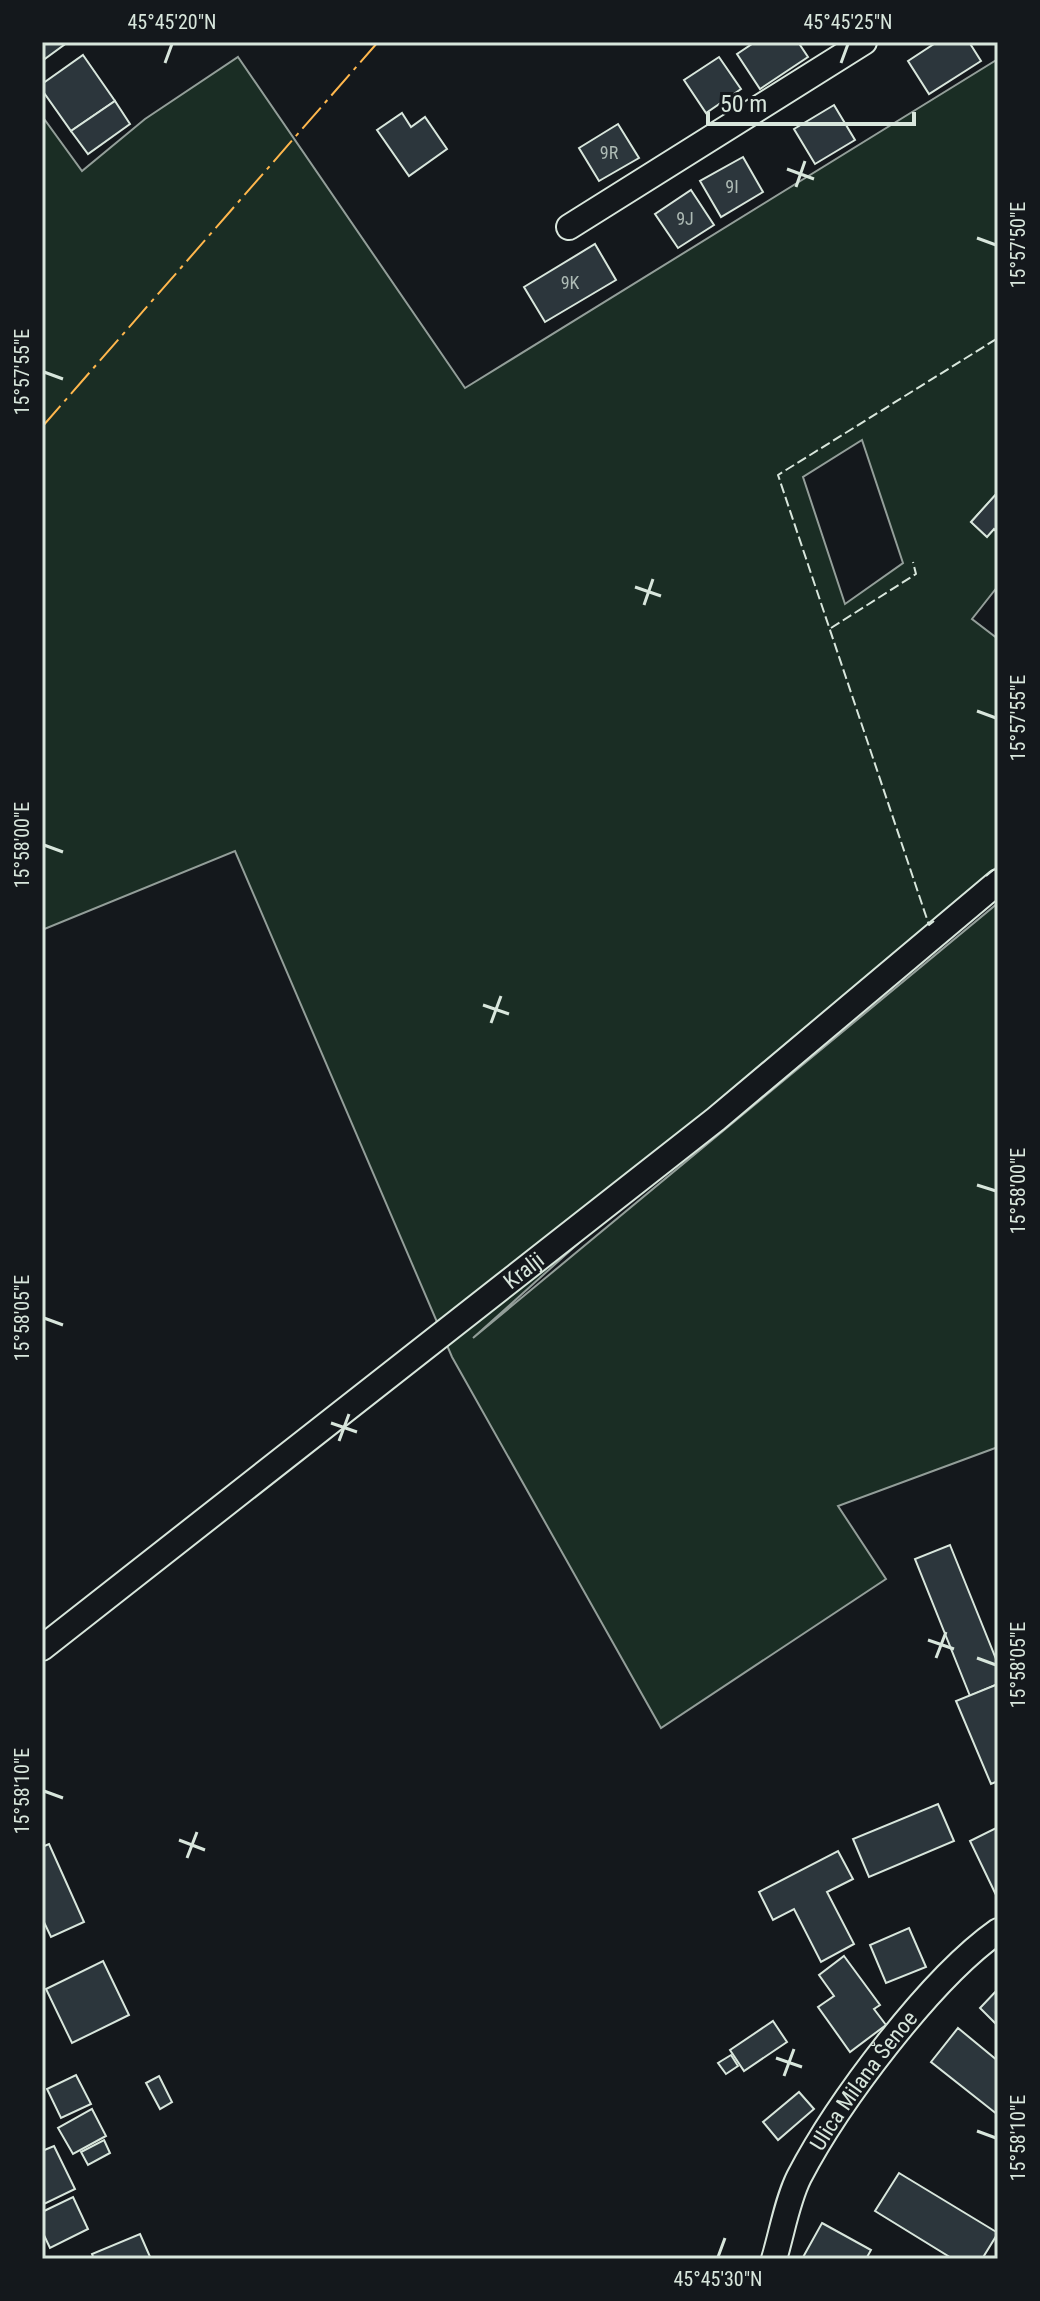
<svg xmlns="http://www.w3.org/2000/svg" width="1040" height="2301" font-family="'Roboto Condensed',sans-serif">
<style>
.green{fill:#1a2d24;stroke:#939e99;stroke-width:2;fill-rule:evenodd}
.building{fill:#2c363c;stroke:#d8e6dc;stroke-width:2}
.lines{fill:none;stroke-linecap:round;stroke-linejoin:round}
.minor-casing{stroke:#d8e6dc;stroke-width:28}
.minor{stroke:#14181c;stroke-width:24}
.fence{stroke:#d8e6dc;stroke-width:2;stroke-dasharray:10 4;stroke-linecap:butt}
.power{stroke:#ffb74d;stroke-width:2;stroke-dasharray:28 6 4 6;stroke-linecap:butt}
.ticks{fill:none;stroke:#d8e6dc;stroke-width:3}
.labels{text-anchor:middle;stroke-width:6;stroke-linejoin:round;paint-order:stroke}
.number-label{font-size:18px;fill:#adbab4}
.street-label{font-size:22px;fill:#d8e6dc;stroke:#14181c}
.neatline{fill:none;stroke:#d8e6dc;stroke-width:3}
.ticks-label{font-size:20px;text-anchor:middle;fill:#d8e6dc}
</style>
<rect width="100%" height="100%" fill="#14181c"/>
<path class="green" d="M238,57L465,388L998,59V492L971,522L986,536L994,529L998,533V586L972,619L998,639V866L473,1338L998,903V1447L838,1506L886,1579L661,1728L452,1357L235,851L42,930V116L82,171L145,119ZM862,440L903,563L845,604L803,477Z"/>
<g class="building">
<polygon points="42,42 68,42 42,61"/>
<polygon points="755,42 798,42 808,57 760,89 737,54"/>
<polygon points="937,42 969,42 981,61 929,94 908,61"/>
<polygon points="83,55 115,101 71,131 42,90 42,84"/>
<polygon points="719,57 741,89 706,113 684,80"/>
<polygon points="115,101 130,124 88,154 71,131"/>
<polygon points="834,105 855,140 815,164 794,129"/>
<polygon points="402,113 411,127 425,117 447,149 409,176 377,130"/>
<polygon points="618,124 639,158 599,181 579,148"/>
<polygon points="743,157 763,192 721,217 700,181"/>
<polygon points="691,190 714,225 678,248 655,214"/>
<polygon points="595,244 616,280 545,322 524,287"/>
<polygon points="998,492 998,533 994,529 987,537 971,522"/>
<polygon points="950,1545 998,1664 998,1684 970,1696 915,1559"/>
<polygon points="998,1684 998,1781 991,1784 956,1701"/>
<polygon points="938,1804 954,1841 869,1877 853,1839"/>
<polygon points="998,1827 998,1896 997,1897 970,1841"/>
<polygon points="49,1844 84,1922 51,1937 42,1918 42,1847"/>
<polygon points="838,1851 853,1879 827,1892 854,1944 821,1962 794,1909 773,1920 759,1892"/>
<polygon points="909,1928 926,1967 886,1983 870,1945"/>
<polygon points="844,1956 880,2005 874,2009 886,2025 850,2052 818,2007 834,1996 819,1975"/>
<polygon points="103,1961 129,2015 72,2043 46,1989"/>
<polygon points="998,1989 998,2026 980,2008"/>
<polygon points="773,2021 787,2042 744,2071 730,2050"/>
<polygon points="958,2028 998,2061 998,2115 931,2062"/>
<polygon points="731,2055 738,2066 726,2074 718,2063"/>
<polygon points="76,2075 91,2104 61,2118 47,2089"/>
<polygon points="159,2076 172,2102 160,2109 146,2083"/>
<polygon points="799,2092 814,2109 778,2140 763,2122"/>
<polygon points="92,2109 106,2136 73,2154 58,2128"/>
<polygon points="104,2140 110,2153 88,2165 81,2152"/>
<polygon points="54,2146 75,2189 42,2205 42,2151"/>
<polygon points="899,2173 998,2233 982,2259 953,2259 875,2211"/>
<polygon points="73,2197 88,2229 50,2248 42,2231 42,2212"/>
<polygon points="822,2223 871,2250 866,2259 802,2259"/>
<polygon points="140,2234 151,2259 94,2259 92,2254"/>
</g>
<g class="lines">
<g class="minor-casing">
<g id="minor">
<polyline points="569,227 864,42"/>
<path id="s1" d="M42,1648L716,1119L998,882"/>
<path id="s2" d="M774,2259C782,2233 787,2201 799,2177C838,2102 930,1979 998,1931"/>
</g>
</g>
<use href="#minor" class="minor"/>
<g class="fence">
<polyline points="831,628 916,574 913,562"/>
<polyline points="986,876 998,866"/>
<polyline points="934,921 929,925 778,475 998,338"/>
</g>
<polyline class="power" points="42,427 378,42"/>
</g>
<path class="ticks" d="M165,63L172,44M841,63L848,44M787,169L814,179M796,187L805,161M977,238L996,245M44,372L63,379M635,587L661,596M644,605L653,579M977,711L996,718M44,845L63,852M483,1005L509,1014M491,1023L501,996M977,1185L996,1191M44,1318L63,1325M331,1423L357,1432M339,1441L349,1414M928,1640L954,1649M936,1658L946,1632M977,1658L996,1665M44,1791L63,1798M179,1840L205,1850M187,1858L197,1832M776,2058L802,2067M784,2076L794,2049M977,2131L996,2138M718,2257L725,2238"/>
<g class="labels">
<g class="number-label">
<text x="609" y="159">9R</text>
<text x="732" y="193">9I</text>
<text x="685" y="225">9J</text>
<text x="570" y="289">9K</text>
</g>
<g class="street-label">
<text dy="8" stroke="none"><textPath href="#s1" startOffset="612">Kralji</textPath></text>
<text dy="8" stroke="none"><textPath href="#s2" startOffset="202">Ulica Milana Šenoe</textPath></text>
</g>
</g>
<rect width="1040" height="2301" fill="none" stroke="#14181c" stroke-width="88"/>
<path d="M708 112v12h206v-12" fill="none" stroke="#d8e6dc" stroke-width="4"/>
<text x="720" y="112" font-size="24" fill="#d8e6dc" stroke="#14181c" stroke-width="6" paint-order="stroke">50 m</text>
<rect x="44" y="44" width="952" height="2213" class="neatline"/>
<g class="ticks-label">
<text x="172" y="29">45°45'20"N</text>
<text x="848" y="29">45°45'25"N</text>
<text transform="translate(1018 245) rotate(-90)" y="7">15°57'50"E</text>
<text transform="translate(22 372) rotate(-90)" y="7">15°57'55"E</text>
<text transform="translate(1018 718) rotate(-90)" y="7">15°57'55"E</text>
<text transform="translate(22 845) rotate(-90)" y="7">15°58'00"E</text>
<text transform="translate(1018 1191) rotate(-90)" y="7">15°58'00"E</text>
<text transform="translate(22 1318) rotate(-90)" y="7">15°58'05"E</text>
<text transform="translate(1018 1665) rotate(-90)" y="7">15°58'05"E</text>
<text transform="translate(22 1791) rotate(-90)" y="7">15°58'10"E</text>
<text transform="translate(1018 2138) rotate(-90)" y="7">15°58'10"E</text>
<text x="718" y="2286">45°45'30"N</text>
</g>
</svg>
